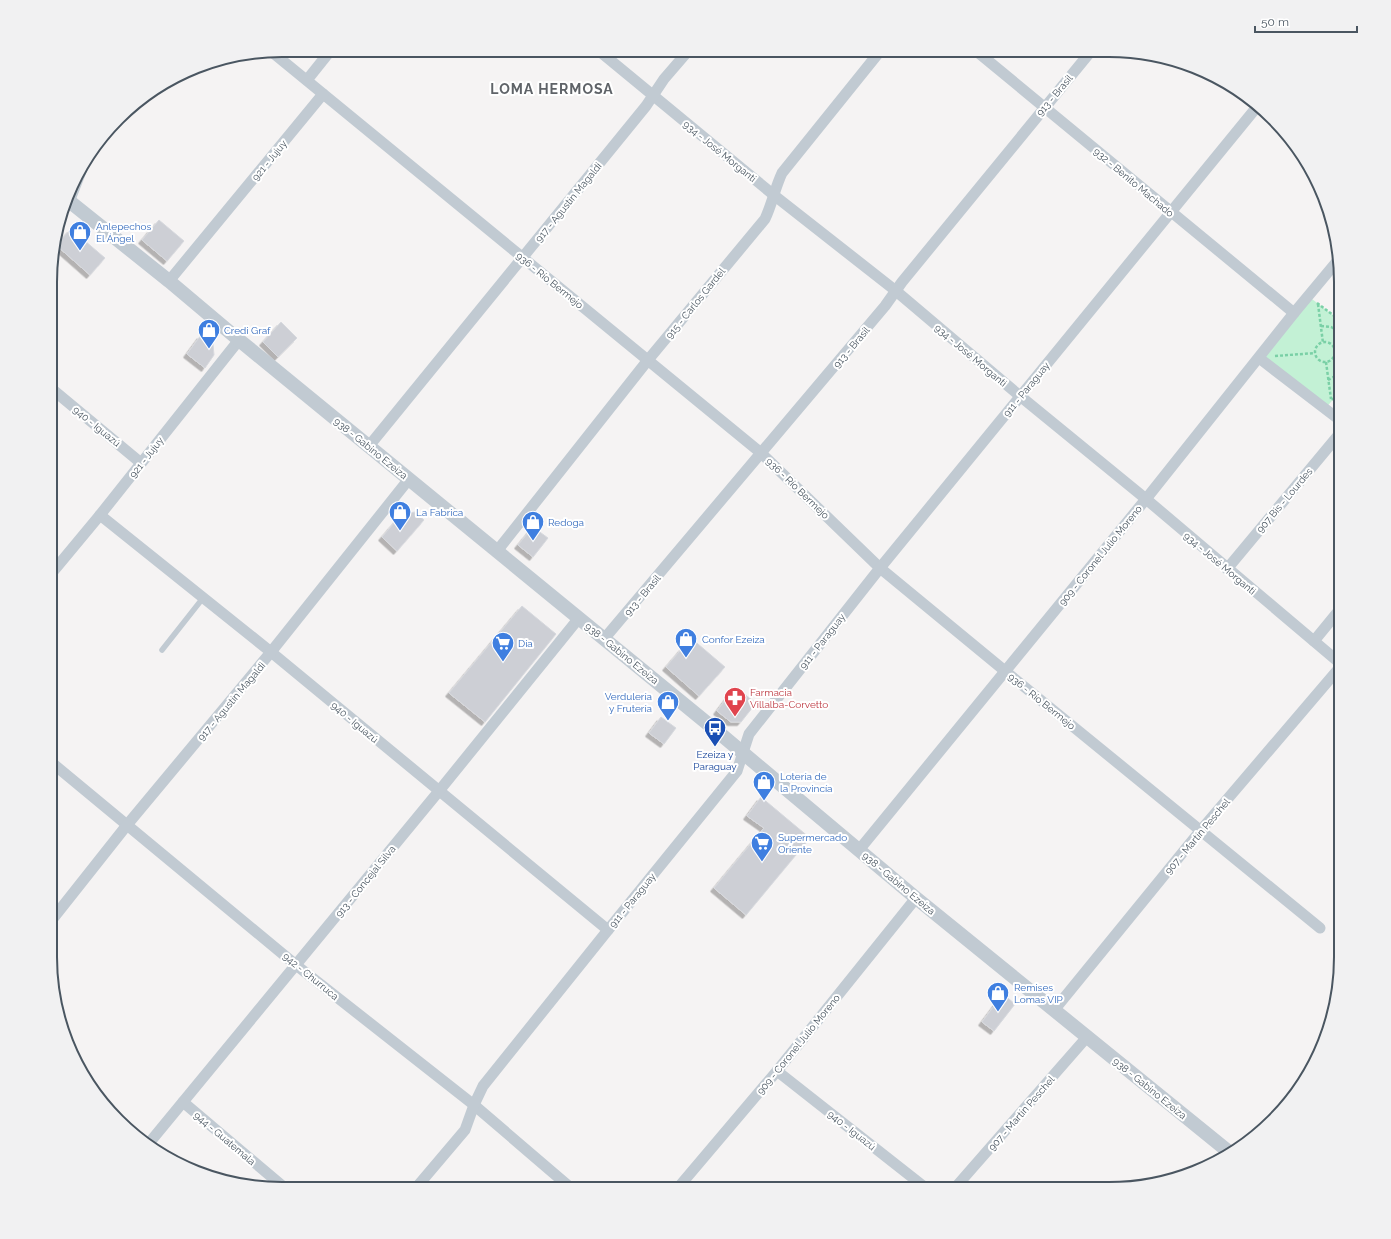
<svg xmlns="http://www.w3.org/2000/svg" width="1391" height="1239" font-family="Raleway,sans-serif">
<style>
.green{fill:#c3f1d5}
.building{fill:#cdcfd5;stroke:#d7d9de;filter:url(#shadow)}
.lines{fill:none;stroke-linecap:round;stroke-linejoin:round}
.path{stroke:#7ad0a6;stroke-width:2.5;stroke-dasharray:3 2;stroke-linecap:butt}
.service{stroke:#c1cad2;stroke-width:5.5}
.minor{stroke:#c1cad2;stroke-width:11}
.tertiary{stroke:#c1cad2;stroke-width:14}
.labels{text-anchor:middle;stroke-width:4;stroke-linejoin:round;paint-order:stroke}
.street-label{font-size:10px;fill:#4a5661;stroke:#fff}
.shop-label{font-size:10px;fill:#366cbe;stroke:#fff;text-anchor:start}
.health-label{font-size:10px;fill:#be3a42;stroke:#fff;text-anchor:start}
.transit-label{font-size:10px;fill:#164399;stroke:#fff}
.district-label{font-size:14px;font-weight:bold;letter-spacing:1px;fill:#5f6368;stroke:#fff}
.rim{fill:none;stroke:#4a5661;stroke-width:2}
</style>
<defs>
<filter id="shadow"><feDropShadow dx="-3.5" dy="3.5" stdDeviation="0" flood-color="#0004"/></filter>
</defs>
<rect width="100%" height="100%" fill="#f5f3f3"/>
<polygon class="green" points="1308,296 1341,321 1341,390 1325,409 1259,358"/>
<g class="building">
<polygon points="159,220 184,241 167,261 142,240"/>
<polygon points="71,229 105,258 90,275 56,245"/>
<polygon points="281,322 297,338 278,357 263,342"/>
<polygon points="201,335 213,344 214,355 205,368 187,354"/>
<polygon points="415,512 424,520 397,551 382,537 402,514"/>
<polygon points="533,527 548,538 533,557 518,545"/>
<polygon points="522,606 556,634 485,722 449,693"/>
<polygon points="691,638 725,667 699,696 666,667"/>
<polygon points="735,687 756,703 741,722 731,722 717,711"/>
<polygon points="661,717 676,728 664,744 649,733"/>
<polygon points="761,797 810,838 746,915 714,888 764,828 747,816"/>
<polygon points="1003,994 1015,1004 994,1031 982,1022"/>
</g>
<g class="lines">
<g class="path">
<polyline points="1317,303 1341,321"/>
<polyline points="1318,304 1323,343"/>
<polyline points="1321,326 1331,327 1341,332"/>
<circle cx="1325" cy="352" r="10"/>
<polyline points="1275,356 1315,353"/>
<polyline points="1326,362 1331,399"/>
<polyline points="1328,380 1341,373"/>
<polyline points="1332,400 1341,390"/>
</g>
<g class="service">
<polyline points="162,650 203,598"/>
<polyline points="959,1183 965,1189"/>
</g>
<g class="minor">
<polyline points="598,50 775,196 896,291 1020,396 1146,499 1341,664"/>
<polyline points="975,50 1294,313"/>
<polyline points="272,52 761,453 880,568 1005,671 1320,928"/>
<polyline points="307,80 331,50"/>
<polyline points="69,202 85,161"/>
<polyline points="169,281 323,94"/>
<polyline points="1259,358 1341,421"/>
<polyline points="52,389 141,463"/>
<polyline points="369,446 646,106 664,79 689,50"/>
<polyline points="100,515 271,652 608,930"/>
<path d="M497,551L648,360L765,219C772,204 775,188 782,173L881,50"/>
<polyline points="1227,569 1341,432"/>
<polyline points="51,574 100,515 239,340"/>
<polyline points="604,639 885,306 902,282 1092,50"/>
<polyline points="1314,641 1341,608"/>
<polyline points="51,762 296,965 474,1105 572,1189"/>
<polyline points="859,850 1146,499 1294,313 1339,259"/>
<polyline points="51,921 127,825 271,652 409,479"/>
<polyline points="1055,1009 1201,830 1341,666"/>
<polyline points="777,1071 927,1189"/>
<polyline points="183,1102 286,1189"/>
<polyline points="150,1142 439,791 579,618"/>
<polyline points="415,1189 465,1130 474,1105 483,1086 608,930 737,771 749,734 880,568 1256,108"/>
<polyline points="677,1189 777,1071 916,898"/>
<polyline points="954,1189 1087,1037"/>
</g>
<polyline class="tertiary" points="69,201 169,281 239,340 724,737 916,898 1229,1152"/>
</g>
<defs>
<g id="shop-pin" transform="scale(1.15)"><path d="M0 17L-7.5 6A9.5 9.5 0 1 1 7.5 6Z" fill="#3f7fe0" stroke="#fff"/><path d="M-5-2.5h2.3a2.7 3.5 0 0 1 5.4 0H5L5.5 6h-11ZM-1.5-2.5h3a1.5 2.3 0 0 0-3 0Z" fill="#fff"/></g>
<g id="supermarket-pin" transform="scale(1.15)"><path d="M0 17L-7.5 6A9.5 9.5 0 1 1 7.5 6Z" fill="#3f7fe0" stroke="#fff"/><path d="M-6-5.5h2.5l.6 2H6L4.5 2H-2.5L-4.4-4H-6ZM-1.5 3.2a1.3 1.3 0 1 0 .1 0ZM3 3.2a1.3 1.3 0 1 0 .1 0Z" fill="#fff"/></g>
<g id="pharmacy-pin" transform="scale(1.15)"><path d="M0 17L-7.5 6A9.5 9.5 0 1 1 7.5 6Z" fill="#e0444e" stroke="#fff"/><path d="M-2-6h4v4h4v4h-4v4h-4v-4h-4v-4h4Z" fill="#fff"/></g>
<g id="bus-pin" transform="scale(1.15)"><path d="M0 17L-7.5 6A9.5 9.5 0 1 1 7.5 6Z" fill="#1a4fb4" stroke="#fff"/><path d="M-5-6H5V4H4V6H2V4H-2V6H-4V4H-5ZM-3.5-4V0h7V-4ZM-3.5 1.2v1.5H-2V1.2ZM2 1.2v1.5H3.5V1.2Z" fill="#fff"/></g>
</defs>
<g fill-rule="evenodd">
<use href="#shop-pin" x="80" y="232"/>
<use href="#shop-pin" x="209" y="330"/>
<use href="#shop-pin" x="400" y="512"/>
<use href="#shop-pin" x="533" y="522"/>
<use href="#shop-pin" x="686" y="639"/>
<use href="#supermarket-pin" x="503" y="643"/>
<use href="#pharmacy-pin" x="735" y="698"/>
<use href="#shop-pin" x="668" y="702"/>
<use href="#bus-pin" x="715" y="728"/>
<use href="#shop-pin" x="764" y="782"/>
<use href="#supermarket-pin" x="762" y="843"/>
<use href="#shop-pin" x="998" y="993"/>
</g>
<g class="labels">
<g class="street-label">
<text transform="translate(1054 95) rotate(-50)" y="4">913 - Brasil</text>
<text transform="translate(720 151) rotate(39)" y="4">934 - José Morganti</text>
<text transform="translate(269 160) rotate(-51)" y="4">921 - Jujuy</text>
<text transform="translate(1134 182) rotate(40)" y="4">932 - Benito Machado</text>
<text transform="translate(568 202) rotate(-51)" y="4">917 - Agustín Magaldi</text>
<text transform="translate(550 280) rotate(39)" y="4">936 - Río Bermejo</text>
<text transform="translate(695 303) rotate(-51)" y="4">915 - Carlos Gardel</text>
<text transform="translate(851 347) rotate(-50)" y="4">913 - Brasil</text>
<text transform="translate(971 355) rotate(40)" y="4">934 - José Morganti</text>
<text transform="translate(1026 389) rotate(-51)" y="4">911 - Paraguay</text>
<text transform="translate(97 426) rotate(39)" y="4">940 - Iguazú</text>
<text transform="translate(371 448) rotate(39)" y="4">938 - Gabino Ezeiza</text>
<text transform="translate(146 457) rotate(-52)" y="4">921 - Jujuy</text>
<text transform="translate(798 488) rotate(44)" y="4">936 - Río Bermejo</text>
<text transform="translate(1284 500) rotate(-50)" y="4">907 Bis - Lourdes</text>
<text transform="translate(1100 555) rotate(-51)" y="4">909 - Coronel Julio Moreno</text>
<text transform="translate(1220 563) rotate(40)" y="4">934 - José Morganti</text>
<text transform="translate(642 595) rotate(-50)" y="4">913 - Brasil</text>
<text transform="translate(822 641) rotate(-52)" y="4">911 - Paraguay</text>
<text transform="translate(622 653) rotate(39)" y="4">938 - Gabino Ezeiza</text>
<text transform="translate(231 701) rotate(-50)" y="4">917 - Agustín Magaldi</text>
<text transform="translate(1042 701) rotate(39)" y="4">936 - Río Bermejo</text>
<text transform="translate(355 722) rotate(40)" y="4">940 - Iguazú</text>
<text transform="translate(1197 836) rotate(-50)" y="4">907 - Martín Peschel</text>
<text transform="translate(365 881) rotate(-51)" y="4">913 - Concejal Silva</text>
<text transform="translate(899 883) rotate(40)" y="4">938 - Gabino Ezeiza</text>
<text transform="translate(632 900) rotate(-51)" y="4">911 - Paraguay</text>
<text transform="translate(311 976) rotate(39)" y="4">942 - Churruca</text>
<text transform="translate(798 1044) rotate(-51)" y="4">909 - Coronel Julio Moreno</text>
<text transform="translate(1150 1088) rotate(39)" y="4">938 - Gabino Ezeiza</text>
<text transform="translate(1021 1113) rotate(-49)" y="4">907 - Martín Peschel</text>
<text transform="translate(852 1130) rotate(38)" y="4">940 - Iguazú</text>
<text transform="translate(225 1138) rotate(40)" y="4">944 - Guatemala</text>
</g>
<g class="shop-label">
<text x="96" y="230">Anlepechos<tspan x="96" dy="12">El Ángel</tspan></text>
<text x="224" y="334">Credi Graf</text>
<text x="416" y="516">La Fabrica</text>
<text x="548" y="526">Redoga</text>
<text x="702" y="643">Confor Ezeiza</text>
<text x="518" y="647">Dia</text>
<text x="652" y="700" text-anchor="end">Verdulería<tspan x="652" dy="12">y Frutería</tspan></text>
<text x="780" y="780">Lotería de<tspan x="780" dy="12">la Provincía</tspan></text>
<text x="778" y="841">Supermercado<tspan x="778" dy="12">Oriente</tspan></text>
<text x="1014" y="991">Remises<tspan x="1014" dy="12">Lomas VIP</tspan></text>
</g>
<g class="health-label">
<text x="750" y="696">Farmacia<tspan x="750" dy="12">Villalba-Corvetto</tspan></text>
</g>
<g class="transit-label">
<text x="715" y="758">Ezeiza y<tspan x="715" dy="12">Paraguay</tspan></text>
</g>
<g class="district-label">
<text x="552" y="94">LOMA HERMOSA</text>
</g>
</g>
<path d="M0 0H1391V1239H0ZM282 57H1109A225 225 0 0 1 1334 282V957A225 225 0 0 1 1109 1182H282A225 225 0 0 1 57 957V282A225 225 0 0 1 282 57Z" fill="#f1f1f2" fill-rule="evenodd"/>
<path class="rim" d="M282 57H1109A225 225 0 0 1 1334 282V957A225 225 0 0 1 1109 1182H282A225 225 0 0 1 57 957V282A225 225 0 0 1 282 57Z"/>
<path d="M1255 26v6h102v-6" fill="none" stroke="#4a5661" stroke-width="2"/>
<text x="1261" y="26" font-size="12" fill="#4a5661" stroke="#ffffff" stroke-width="3" paint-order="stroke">50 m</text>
</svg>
